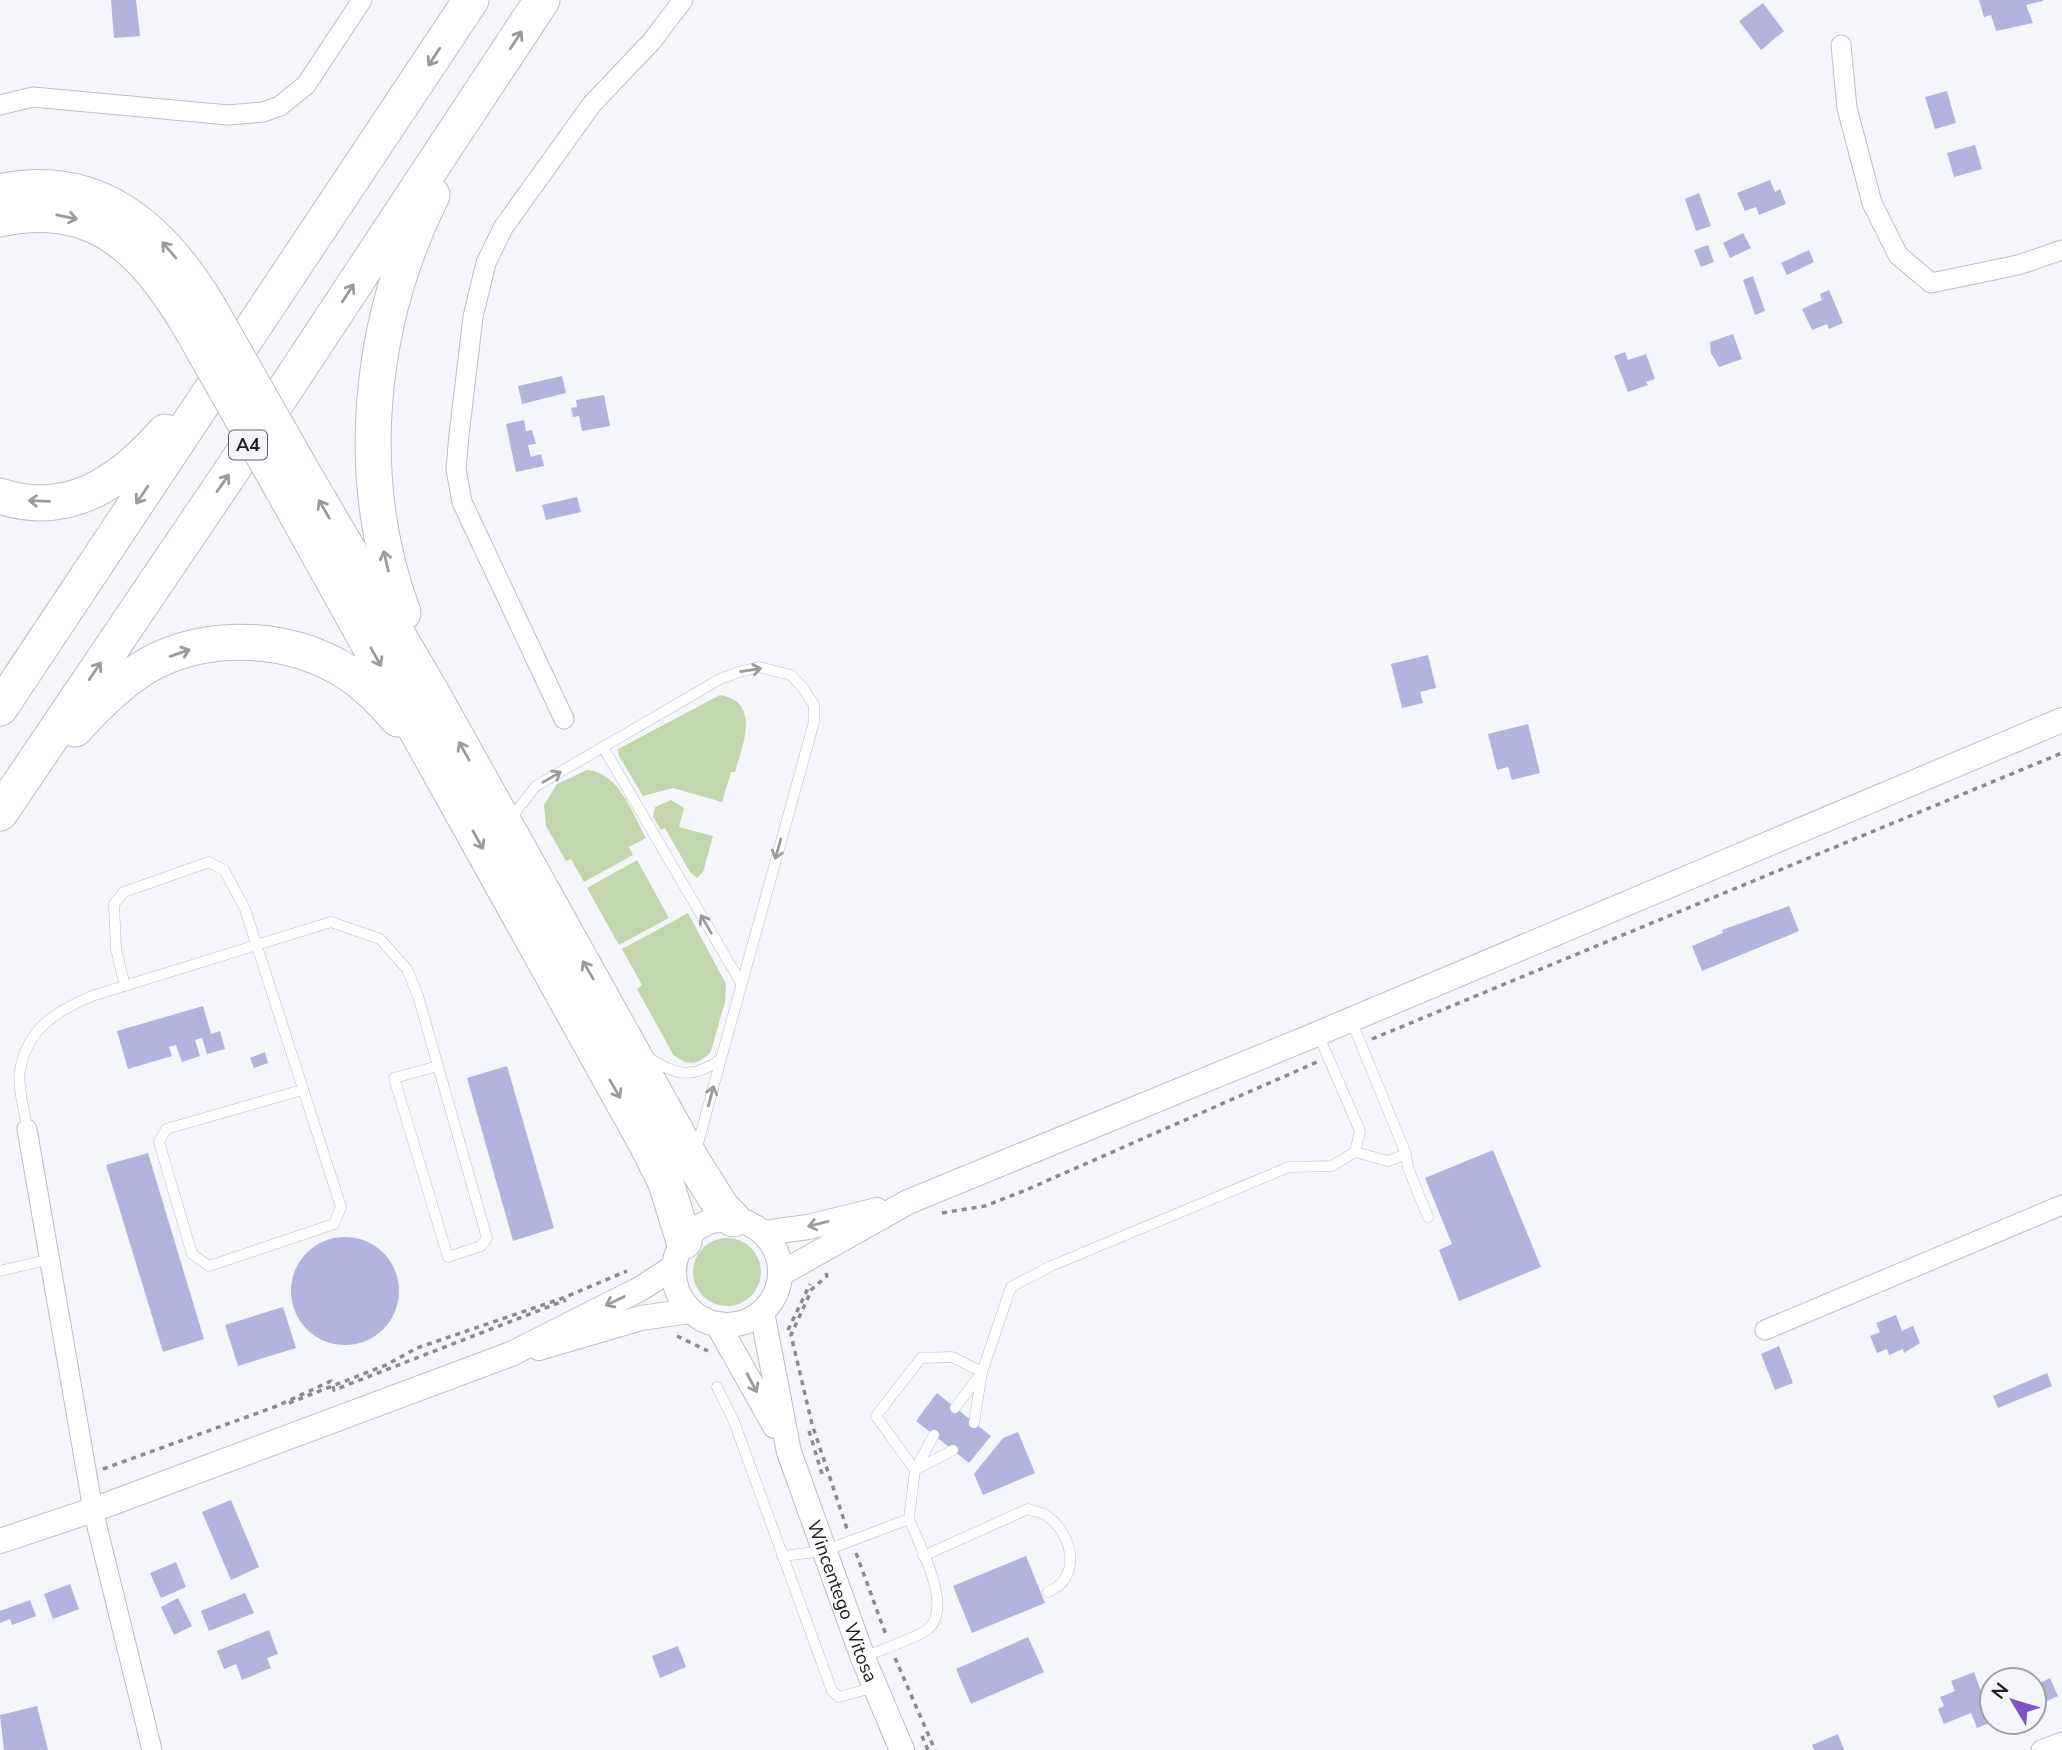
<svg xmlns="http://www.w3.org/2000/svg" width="2062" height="1750" font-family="'Nunito Sans',sans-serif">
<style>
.green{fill:#c4d6ae}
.building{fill:#b2b4dd}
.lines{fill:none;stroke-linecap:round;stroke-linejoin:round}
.service-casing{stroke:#bdbec4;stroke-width:11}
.minor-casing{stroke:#bdbec4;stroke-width:21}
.tertiary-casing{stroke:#bdbec4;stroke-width:26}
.motorway-casing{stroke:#bdbec4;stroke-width:37}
.path{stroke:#8a8b8f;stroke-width:3.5;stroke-dasharray:5 5;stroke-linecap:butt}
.service{stroke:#fff;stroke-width:10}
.minor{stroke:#fff;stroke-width:19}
.tertiary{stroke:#fff;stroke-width:24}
.motorway{stroke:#fff;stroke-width:35}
.motorway-bridge-casing{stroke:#bdbec4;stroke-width:37;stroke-linecap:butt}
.motorway-bridge{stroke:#fff;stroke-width:35}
.oneway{stroke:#9b9b9c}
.labels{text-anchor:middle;stroke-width:5;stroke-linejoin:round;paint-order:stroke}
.shield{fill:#f5f6fc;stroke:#606064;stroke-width:2}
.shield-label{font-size:18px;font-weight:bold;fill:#202023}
.street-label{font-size:19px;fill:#202023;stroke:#f5f6fc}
</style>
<rect width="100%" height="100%" fill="#f5f6fc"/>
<g class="green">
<path d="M720,695C761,702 743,744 735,772H731L722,802L673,788L643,796L619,756L618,749Z"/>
<path d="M587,770C619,772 632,813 646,838L629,847L633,855L584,882L571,859L566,861L546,826L544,805L557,784Z"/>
<polygon points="671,800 684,808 679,827 713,836 703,872 697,878 690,872 665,828 661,830 653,817 655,807"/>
<polygon points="637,860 669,918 619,945 587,888"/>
<path d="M688,913L726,984L725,1002L711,1051C701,1065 685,1067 673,1054L637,989L642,985L622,949Z"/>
<circle cx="727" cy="1272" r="34"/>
</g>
<g class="building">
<polygon points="111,0 136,0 140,36 114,38"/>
<polygon points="1979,0 2043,0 2043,1 2026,5 2033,23 1996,31 1991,15 1984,17"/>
<polygon points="1763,3 1784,31 1761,50 1739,21"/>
<polygon points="1947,91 1956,123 1935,129 1925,97"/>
<polygon points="1975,145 1982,169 1954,177 1947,153"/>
<polygon points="1770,180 1775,192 1780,189 1786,204 1759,215 1756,207 1745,211 1737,193"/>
<polygon points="1699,193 1711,226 1696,231 1685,199"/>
<polygon points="1743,233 1751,248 1730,258 1723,243"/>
<polygon points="1708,245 1714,262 1701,267 1694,250"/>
<polygon points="1809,250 1814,262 1787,275 1781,263"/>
<polygon points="1753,276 1765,311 1755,315 1743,280"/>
<polygon points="1829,290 1843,323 1829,329 1827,324 1812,330 1802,309 1822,300 1820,294"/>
<polygon points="1733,334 1742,359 1719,367 1711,353 1710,342"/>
<polygon points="1625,352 1628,360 1646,354 1655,379 1646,382 1648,385 1628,392 1614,356"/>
<polygon points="562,376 566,393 522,404 518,386"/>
<polygon points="604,395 610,426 582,431 579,416 573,417 571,408 577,407 576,400"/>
<polygon points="524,420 526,431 532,430 536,444 528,445 531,457 541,454 544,466 516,472 506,424"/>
<polygon points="577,497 581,512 546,520 542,505"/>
<polygon points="1428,655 1436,688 1420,692 1423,703 1402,708 1391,664"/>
<polygon points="1528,724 1540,773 1512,780 1508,767 1497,770 1488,734"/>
<polygon points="1789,906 1799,931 1702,971 1692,946 1723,933 1722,930"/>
<polygon points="203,1006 211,1034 220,1031 225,1049 207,1054 202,1038 195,1040 200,1056 182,1062 176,1045 169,1047 172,1056 128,1069 117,1031"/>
<polygon points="265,1052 268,1063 254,1068 250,1058"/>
<polygon points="507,1066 554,1228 513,1241 467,1078"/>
<polygon points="1493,1150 1541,1267 1459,1301 1439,1250 1452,1244 1425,1178"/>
<polygon points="148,1153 204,1339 163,1352 106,1165"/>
<circle cx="345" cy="1291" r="54"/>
<polygon points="283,1307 296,1348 238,1366 225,1325"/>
<polygon points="1896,1315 1902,1331 1913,1326 1920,1343 1904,1353 1903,1349 1889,1355 1887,1349 1877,1353 1870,1336 1880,1332 1876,1323"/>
<polygon points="1779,1346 1793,1383 1775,1390 1761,1354"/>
<polygon points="2047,1373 2052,1386 1998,1408 1993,1396"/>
<polygon points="937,1393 991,1436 969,1463 916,1421"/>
<polygon points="1018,1432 1035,1473 983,1495 974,1474 1003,1438"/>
<polygon points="231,1500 259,1567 231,1580 202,1512"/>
<polygon points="1026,1556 1045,1603 972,1633 953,1586"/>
<polygon points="176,1562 186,1587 161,1598 150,1573"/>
<polygon points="70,1584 79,1609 53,1619 44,1594"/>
<polygon points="245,1593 254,1613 209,1631 201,1611"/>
<polygon points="178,1598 192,1626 174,1635 161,1607"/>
<polygon points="30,1600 36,1616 12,1625 10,1619 0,1623 0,1611"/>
<polygon points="269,1630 278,1654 267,1658 271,1668 242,1680 236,1664 224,1669 217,1651"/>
<polygon points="1028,1637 1044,1672 971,1704 956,1669"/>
<polygon points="678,1646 686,1667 660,1678 652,1656"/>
<polygon points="1974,1672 1992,1722 1977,1728 1971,1713 1944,1724 1938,1709 1944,1706 1940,1697 1955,1691 1951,1681"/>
<polygon points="2050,1678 2058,1696 2034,1707 2034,1686"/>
<polygon points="37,1706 48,1750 4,1750 0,1715"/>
<polygon points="1838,1734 1844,1750 1814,1750 1812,1745"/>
</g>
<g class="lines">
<g class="service-casing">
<g id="service">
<polyline points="603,747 741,983"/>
<polyline points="510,819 536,786 720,679 739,672 759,667 791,675 803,688 814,705 814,722 721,1059"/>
<polyline points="125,986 116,949 114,904 124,892 209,862 224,870 245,909 341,1207 334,1224 209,1266 192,1254 159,1142 166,1129 302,1090"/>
<polyline points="1351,1020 1406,1154 1408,1168 1428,1217"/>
<path d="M649,1058C677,1076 693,1079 721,1059L697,1147"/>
<path d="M27,1129C25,1112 17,1087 20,1070C28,1027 57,1011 92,996L331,922L380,939L407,969L418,996L487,1238L481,1246L448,1257L394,1078L438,1066"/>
<polyline points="1355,1152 1388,1161 1406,1154"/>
<polyline points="0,1271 51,1259"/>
<polyline points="717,1387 733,1419 832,1691 839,1697 875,1687"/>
<polyline points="974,1423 982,1372 1011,1287 1051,1266 1289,1167 1332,1166 1355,1152 1360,1131 1318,1034"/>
<polyline points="934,1435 915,1470 876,1416 921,1358 952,1357 982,1372 955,1408"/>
<polyline points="782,1556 824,1551 909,1519 915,1470 953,1450"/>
<path d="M923,1556L1028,1509C1033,1511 1040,1512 1044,1514C1073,1531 1083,1578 1048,1592"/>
<path d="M864,1657C878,1651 919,1637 928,1629C954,1607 919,1545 909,1519"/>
</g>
</g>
<g class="minor-casing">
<g id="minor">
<polyline points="1841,45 1847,108 1872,203 1898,255 1931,283 2018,265 2062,250"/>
<polyline points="0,105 33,97 228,115 263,112 280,106 306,85 362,0"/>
<polyline points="564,719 462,502 456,469 459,435 473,317 486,263 503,228 592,104 652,41 683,0"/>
<polyline points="27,1129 93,1510 152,1750"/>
<polyline points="1765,1330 2062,1205"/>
<polyline points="2041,1750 2062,1742"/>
</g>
</g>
<g class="tertiary-casing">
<g id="tertiary">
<circle cx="727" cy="1272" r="53"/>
<polyline points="763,1233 808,1227 877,1210"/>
<polyline points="780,1274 908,1202 1317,1034 2062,720"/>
<path id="s1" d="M762,1312L789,1452L863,1658L902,1750"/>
<polyline points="718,1325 775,1426"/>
<polyline points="539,1348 641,1318 690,1311"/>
<polyline points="0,1541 93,1510 511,1354 640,1289 674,1267"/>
</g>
</g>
<g class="motorway-casing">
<g id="motorway">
<path d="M0,192C97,171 161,228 208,306"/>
<path d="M0,219C96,198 145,251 191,328"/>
<polyline points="299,466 433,695 693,1162 722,1208 733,1219"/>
<polyline points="283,490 646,1143 666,1183 684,1241"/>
<path d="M0,496C69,519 122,481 165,432"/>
<path d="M403,613C353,477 368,324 432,195"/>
<polyline points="0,708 471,0"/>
<path d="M75,729C93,709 112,690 134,674C194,632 280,633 342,669C364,682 381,700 398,719"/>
<polyline points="0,813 232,470 542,0"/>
</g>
</g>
<g class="path">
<polyline points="1372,1039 2062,753"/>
<polyline points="942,1213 985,1206 1026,1190 1317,1062"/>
<polyline points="826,1273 827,1276 812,1289 791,1335 812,1424 847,1529"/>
<polyline points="788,1330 810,1284"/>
<polyline points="677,1336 708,1351"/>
<polyline points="289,1403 386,1365 417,1348 563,1298 627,1271"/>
<polyline points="809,1431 822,1474"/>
<polyline points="103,1469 277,1406 331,1381 334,1390 566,1300"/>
<polyline points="856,1553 886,1635"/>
<polyline points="895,1658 935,1750"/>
<polyline points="922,1736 928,1750"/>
</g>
<use href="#service" class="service"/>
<use href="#minor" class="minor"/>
<use href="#tertiary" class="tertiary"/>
<use href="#motorway" class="motorway"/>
<g class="motorway-bridge-casing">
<g id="motorway-bridge">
<polyline points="208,306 299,466"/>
<polyline points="191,328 283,490"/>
</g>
</g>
<use href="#motorway-bridge" class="motorway-bridge"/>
</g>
<defs><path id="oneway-shaft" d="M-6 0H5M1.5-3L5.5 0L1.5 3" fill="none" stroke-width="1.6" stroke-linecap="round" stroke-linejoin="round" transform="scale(1.75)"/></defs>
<g class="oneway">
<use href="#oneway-shaft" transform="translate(516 40) rotate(-57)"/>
<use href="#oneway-shaft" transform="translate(434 57) rotate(123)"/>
<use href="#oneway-shaft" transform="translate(67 217) rotate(12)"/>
<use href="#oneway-shaft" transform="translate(169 250) rotate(-131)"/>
<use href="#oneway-shaft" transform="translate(348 293) rotate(-57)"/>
<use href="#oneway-shaft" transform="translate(223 483) rotate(-55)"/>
<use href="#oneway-shaft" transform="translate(142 495) rotate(124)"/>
<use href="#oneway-shaft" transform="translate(39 501) rotate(-178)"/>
<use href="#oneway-shaft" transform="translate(324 509) rotate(-120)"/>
<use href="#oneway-shaft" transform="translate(386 561) rotate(-103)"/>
<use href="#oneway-shaft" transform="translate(180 653) rotate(-19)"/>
<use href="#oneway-shaft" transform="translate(376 657) rotate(61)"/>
<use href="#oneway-shaft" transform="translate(751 670) rotate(-9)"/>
<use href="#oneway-shaft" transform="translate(95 671) rotate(-56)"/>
<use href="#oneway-shaft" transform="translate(464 751) rotate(-119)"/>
<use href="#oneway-shaft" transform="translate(552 777) rotate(-30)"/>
<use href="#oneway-shaft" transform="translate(478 840) rotate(61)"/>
<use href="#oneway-shaft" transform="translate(778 849) rotate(106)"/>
<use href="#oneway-shaft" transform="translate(706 924) rotate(-120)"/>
<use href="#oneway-shaft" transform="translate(588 970) rotate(-120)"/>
<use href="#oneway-shaft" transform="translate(615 1089) rotate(60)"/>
<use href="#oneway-shaft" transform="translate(711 1096) rotate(-75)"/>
<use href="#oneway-shaft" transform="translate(818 1224) rotate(166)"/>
<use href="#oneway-shaft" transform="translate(615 1301) rotate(154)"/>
<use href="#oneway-shaft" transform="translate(752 1383) rotate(62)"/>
</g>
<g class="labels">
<rect class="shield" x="229" y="430.5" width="38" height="29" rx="5"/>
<g class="shield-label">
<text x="248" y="451">A4</text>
</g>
<g class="street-label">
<text dy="7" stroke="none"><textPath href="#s1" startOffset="301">Wincentego Witosa</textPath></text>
</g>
</g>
<g transform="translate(2013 1701) rotate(308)"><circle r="33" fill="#f5f6fc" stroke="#a0a0a5" stroke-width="2"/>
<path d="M0-5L12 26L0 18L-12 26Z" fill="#8053cc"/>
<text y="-10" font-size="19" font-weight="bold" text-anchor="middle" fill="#202023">N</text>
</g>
</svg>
